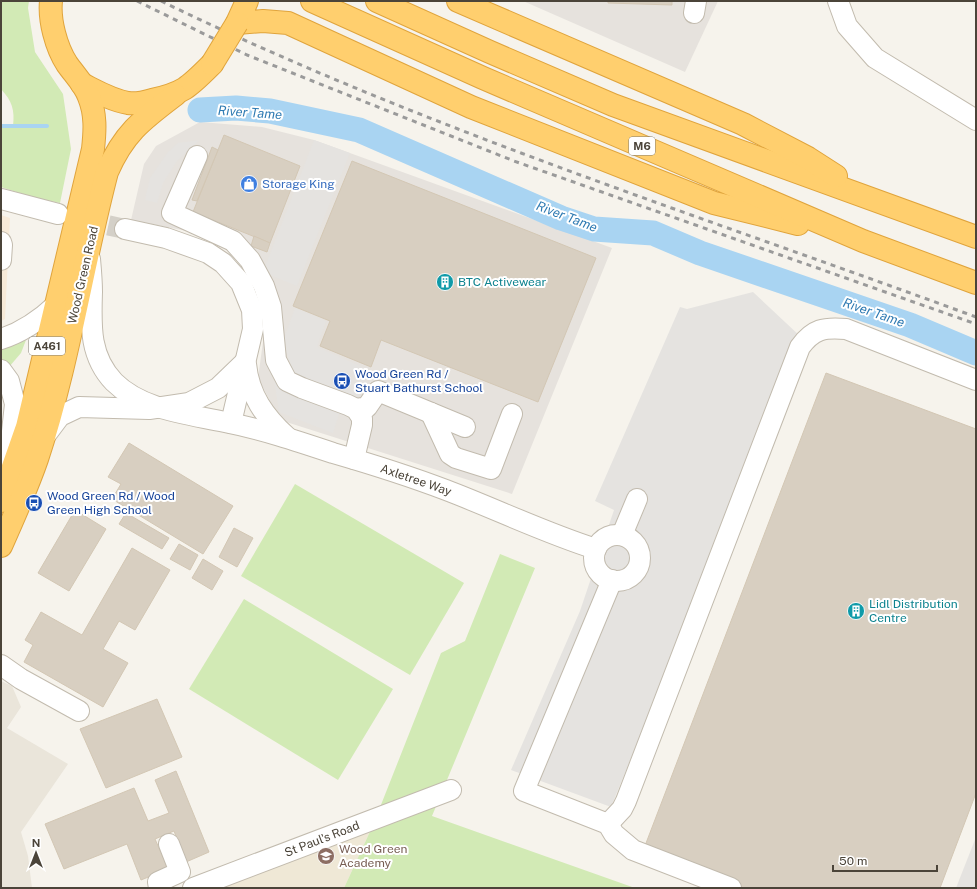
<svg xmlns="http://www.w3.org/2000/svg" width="977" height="889" font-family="'Public Sans',sans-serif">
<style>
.residential{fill:#eae5da}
.commercial{fill:#f7ead8}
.industrial{fill:#e6e2dd}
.education{fill:#efe8d6}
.green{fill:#d2eab5}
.parking{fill:#e5e3e0}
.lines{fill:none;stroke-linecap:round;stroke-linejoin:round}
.stream{stroke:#a9d4f2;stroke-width:4}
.river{stroke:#a9d4f2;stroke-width:25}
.building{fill:#d8cfc1;stroke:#d3c7b4}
.minor-tunnel{stroke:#d4d0c8;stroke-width:20;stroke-dasharray:20 10;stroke-linecap:butt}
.minor-casing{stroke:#c2bbae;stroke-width:22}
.highway-casing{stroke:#e0a43c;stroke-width:24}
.minor{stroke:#fff;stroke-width:20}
.highway{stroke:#ffcf6e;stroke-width:22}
.rail{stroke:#9a9a9a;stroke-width:3;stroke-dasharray:5 5;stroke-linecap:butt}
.highway-bridge-casing{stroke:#e0a43c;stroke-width:24;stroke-linecap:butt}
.highway-bridge{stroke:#ffcf6e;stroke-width:22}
.labels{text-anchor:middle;stroke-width:4;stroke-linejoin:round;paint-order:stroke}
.shield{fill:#fff;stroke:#817c74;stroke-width:1}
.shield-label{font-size:11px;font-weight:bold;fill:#4b4439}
.shop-label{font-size:12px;fill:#366cbe;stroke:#fff;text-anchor:start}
.street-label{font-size:12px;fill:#4b4439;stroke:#fff}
.culture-label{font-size:12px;fill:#0d838f;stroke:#fff;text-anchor:start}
.transit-label{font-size:12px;fill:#164399;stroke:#fff;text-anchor:start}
.education-label{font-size:12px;fill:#785e54;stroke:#fff;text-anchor:start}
.water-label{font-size:13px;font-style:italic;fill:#2e7ab2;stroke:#fff}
</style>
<rect width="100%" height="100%" fill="#f6f3ec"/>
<polygon class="residential" points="1,681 12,686 21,707 7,728 68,764 21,832 28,856 32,888 1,888"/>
<polygon class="commercial" points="1,215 10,218 5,319 1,321"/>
<g class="industrial">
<polygon points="523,1 718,1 685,72"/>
<polygon points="200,122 262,127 314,140 612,248 512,494 280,420 258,378 266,320 254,278 222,246 187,231 131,220 144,164 156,146"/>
</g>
<polygon class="education" points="373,825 344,888 212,888"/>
<g class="green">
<path d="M1,1H29L28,8L35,52L63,94L71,149L60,203L32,197L1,187V126H13C15,110 12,101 1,89Z"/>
<polygon points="26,340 21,353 9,367 1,359 1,350"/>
<polygon points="295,484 464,583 410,675 241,576"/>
<polygon points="500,554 535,568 432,816 635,888 344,888 373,825 441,653 465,641"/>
<polygon points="244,599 393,689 338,780 189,689"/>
</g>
<g class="parking">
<polygon points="200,140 177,161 163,183 157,203 145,200 150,178 168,152 178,143"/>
<polygon points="314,140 350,153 297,286 263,272"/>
<polygon points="753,292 801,337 679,641 611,807 511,770 580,611 614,510 595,501 680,307 687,309"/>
<polygon points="295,308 326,321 317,347 369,370 358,399 293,373 283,341"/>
<polygon points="274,379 290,390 340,411 333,433 279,412"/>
<polygon points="976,837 976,888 956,888"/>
</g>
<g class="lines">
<polyline class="stream" points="1,126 47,126"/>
<polyline class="river" points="200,110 236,108 270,111 359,130 561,218 594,229 653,233 700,253 910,325 976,353"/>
</g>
<g class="building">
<polygon points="608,1 672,1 672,5 608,3"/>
<polygon points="224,135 300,166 270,243 193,212"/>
<polygon points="212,147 218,150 197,201 192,200"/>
<polygon points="352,161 596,258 538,402 381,340 371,367 320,346 330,321 293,306"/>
<polygon points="254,236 270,243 267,252 251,246"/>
<polygon points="826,373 976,429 976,793 940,888 739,888 643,851"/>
<polygon points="129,443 233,506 203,554 112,499 121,484 108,477"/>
<polygon points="75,510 106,529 69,591 38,573"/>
<polygon points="126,513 169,538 162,549 119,524"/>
<polygon points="234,528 253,538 237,567 219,557"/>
<polygon points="179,544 198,555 190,570 170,559"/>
<polygon points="132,548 170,570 135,630 119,621 103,649 128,663 103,707 24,662 33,645 25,640 41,612 82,635"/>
<polygon points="203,559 223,571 212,590 192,578"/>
<polygon points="157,699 182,757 106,788 80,729"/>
<polygon points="176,771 209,852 186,862 174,831 155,839 168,869 141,880 127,844 64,869 45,824 134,788 148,821 169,813 155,780"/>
</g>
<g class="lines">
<polyline class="minor-tunnel" points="79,219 125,229"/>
<g class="minor-casing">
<g id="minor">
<polyline points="838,1 847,26 875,58 976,120"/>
<polyline points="694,13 696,1"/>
<polyline points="197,156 172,213 233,241 250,260 264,286 271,307 276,360 287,381 302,388 348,405 356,409 362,418 362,425 354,459"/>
<polyline points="1,199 58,214"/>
<polyline points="125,229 166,238 208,253 223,263 241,283 252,310 253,329 231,423"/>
<polyline points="1,242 2,245 1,260"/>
<path d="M90,259C91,270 92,281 92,292C91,325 89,356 114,382C142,410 188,414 225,422C261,429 297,441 333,453C371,464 409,476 446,490C496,509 545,533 596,549"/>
<path d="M1,339C23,332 40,320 57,304"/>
<path d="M246,364C249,395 265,417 287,437"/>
<polyline points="1,370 9,381 15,404 8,468"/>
<polyline points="356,409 367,407 378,391 465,427"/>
<polyline points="431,413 450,454 456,458 491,469 512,414"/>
<polyline points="45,436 60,416 79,407 149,409 189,403 218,388 245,362"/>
<polyline points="622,535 637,499"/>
<circle cx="617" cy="558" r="23"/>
<polyline points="612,580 524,791 608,824 614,834 633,850 731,888"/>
<polyline points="1,665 21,679 79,711"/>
<path d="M608,824L622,809L626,801L800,347C813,329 824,327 846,329L976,380"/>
<polyline points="159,888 158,882 180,872 169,844"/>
<polyline points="193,888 451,790"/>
</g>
</g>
<g class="highway-casing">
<g id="highway">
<polyline points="247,1 237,23 263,21 288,23 471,107 714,203 798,224"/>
<polyline points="312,1 483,78 863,241 976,283"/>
<polyline points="377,1 490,52 613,105 976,237"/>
<polyline points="458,1 743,124 808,158 836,176"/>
<path d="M82,84C96,91 111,100 128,103C135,104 145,102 152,100C184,93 189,87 212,64"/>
<path d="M1,501L27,427L93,149C95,131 96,114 89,97C85,85 74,74 67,64C56,47 49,20 51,1"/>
<path d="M1,546C14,517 27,488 37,459C68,366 82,267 107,172C124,133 142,120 175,95"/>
</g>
</g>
<use href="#minor" class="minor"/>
<use href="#highway" class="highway"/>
<g class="rail">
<polyline points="137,1 247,55 514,161 976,324"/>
<path d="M161,1C424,129 702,216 976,317"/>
</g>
<g class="highway-bridge-casing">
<polyline id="highway-bridge" points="212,64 237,23"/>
</g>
<use href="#highway-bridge" class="highway-bridge"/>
</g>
<defs>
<g id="shop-disc" transform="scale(0.9)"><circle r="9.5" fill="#3f7fe0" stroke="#fff"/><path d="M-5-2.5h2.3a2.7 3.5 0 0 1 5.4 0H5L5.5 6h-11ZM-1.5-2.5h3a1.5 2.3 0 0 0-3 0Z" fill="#fff"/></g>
<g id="building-disc" transform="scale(0.9)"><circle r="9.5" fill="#0f9aa8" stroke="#fff"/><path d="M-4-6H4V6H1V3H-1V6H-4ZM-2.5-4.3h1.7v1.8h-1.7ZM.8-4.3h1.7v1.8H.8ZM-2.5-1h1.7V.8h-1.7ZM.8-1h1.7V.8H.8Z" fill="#fff"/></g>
<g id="bus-disc" transform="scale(0.9)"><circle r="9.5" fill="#1a4fb4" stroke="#fff"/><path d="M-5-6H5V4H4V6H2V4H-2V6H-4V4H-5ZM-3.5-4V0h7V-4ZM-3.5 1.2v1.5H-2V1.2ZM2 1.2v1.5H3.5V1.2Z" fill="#fff"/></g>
<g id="school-disc" transform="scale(0.9)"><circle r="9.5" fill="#8d6e63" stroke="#fff"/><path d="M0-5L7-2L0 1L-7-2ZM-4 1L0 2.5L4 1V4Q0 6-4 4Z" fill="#fff"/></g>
</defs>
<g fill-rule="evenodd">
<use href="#shop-disc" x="249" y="184"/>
<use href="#building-disc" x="445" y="282"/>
<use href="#bus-disc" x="342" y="381"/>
<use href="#bus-disc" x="34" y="503"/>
<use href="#building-disc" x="856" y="611"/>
<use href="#school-disc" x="326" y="856"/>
</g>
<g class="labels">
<g class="shield">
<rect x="629" y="137" width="26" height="18" rx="3"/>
<rect x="29" y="337" width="36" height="18" rx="3"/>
</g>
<g class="shield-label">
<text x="642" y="150">M6</text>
<text x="47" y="350">A461</text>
</g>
<g class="shop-label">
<text x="262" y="188">Storage King</text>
</g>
<g class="street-label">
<text transform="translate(83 275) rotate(-77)" y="4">Wood Green Road</text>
<text transform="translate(416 480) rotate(19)" y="4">Axletree Way</text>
<text transform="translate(322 839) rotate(-21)" y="4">St Paul's Road</text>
</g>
<g class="culture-label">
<text x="458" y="286">BTC Activewear</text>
<text x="869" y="608">Lidl Distribution<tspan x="869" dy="14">Centre</tspan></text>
</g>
<g class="transit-label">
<text x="355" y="378">Wood Green Rd /<tspan x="355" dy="14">Stuart Bathurst School</tspan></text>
<text x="47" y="500">Wood Green Rd / Wood<tspan x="47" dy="14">Green High School</tspan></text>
</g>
<g class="education-label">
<text x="339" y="853">Wood Green<tspan x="339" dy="14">Academy</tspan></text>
</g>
<g class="water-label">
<text transform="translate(250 112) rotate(4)" y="5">River Tame</text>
<text transform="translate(567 216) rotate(21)" y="5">River Tame</text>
<text transform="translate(874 312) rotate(19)" y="5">River Tame</text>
</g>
</g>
<rect width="977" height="889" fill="none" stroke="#4b4439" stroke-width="4"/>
<g transform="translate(36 853)" stroke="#ffffff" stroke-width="3" paint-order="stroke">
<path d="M0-3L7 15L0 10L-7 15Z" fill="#4b4439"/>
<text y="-6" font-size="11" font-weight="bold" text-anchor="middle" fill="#4b4439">N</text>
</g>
<path d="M833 865v6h104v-6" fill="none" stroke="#4b4439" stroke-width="2"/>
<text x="839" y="865" font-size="12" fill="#4b4439" stroke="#ffffff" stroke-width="3" paint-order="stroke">50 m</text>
</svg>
